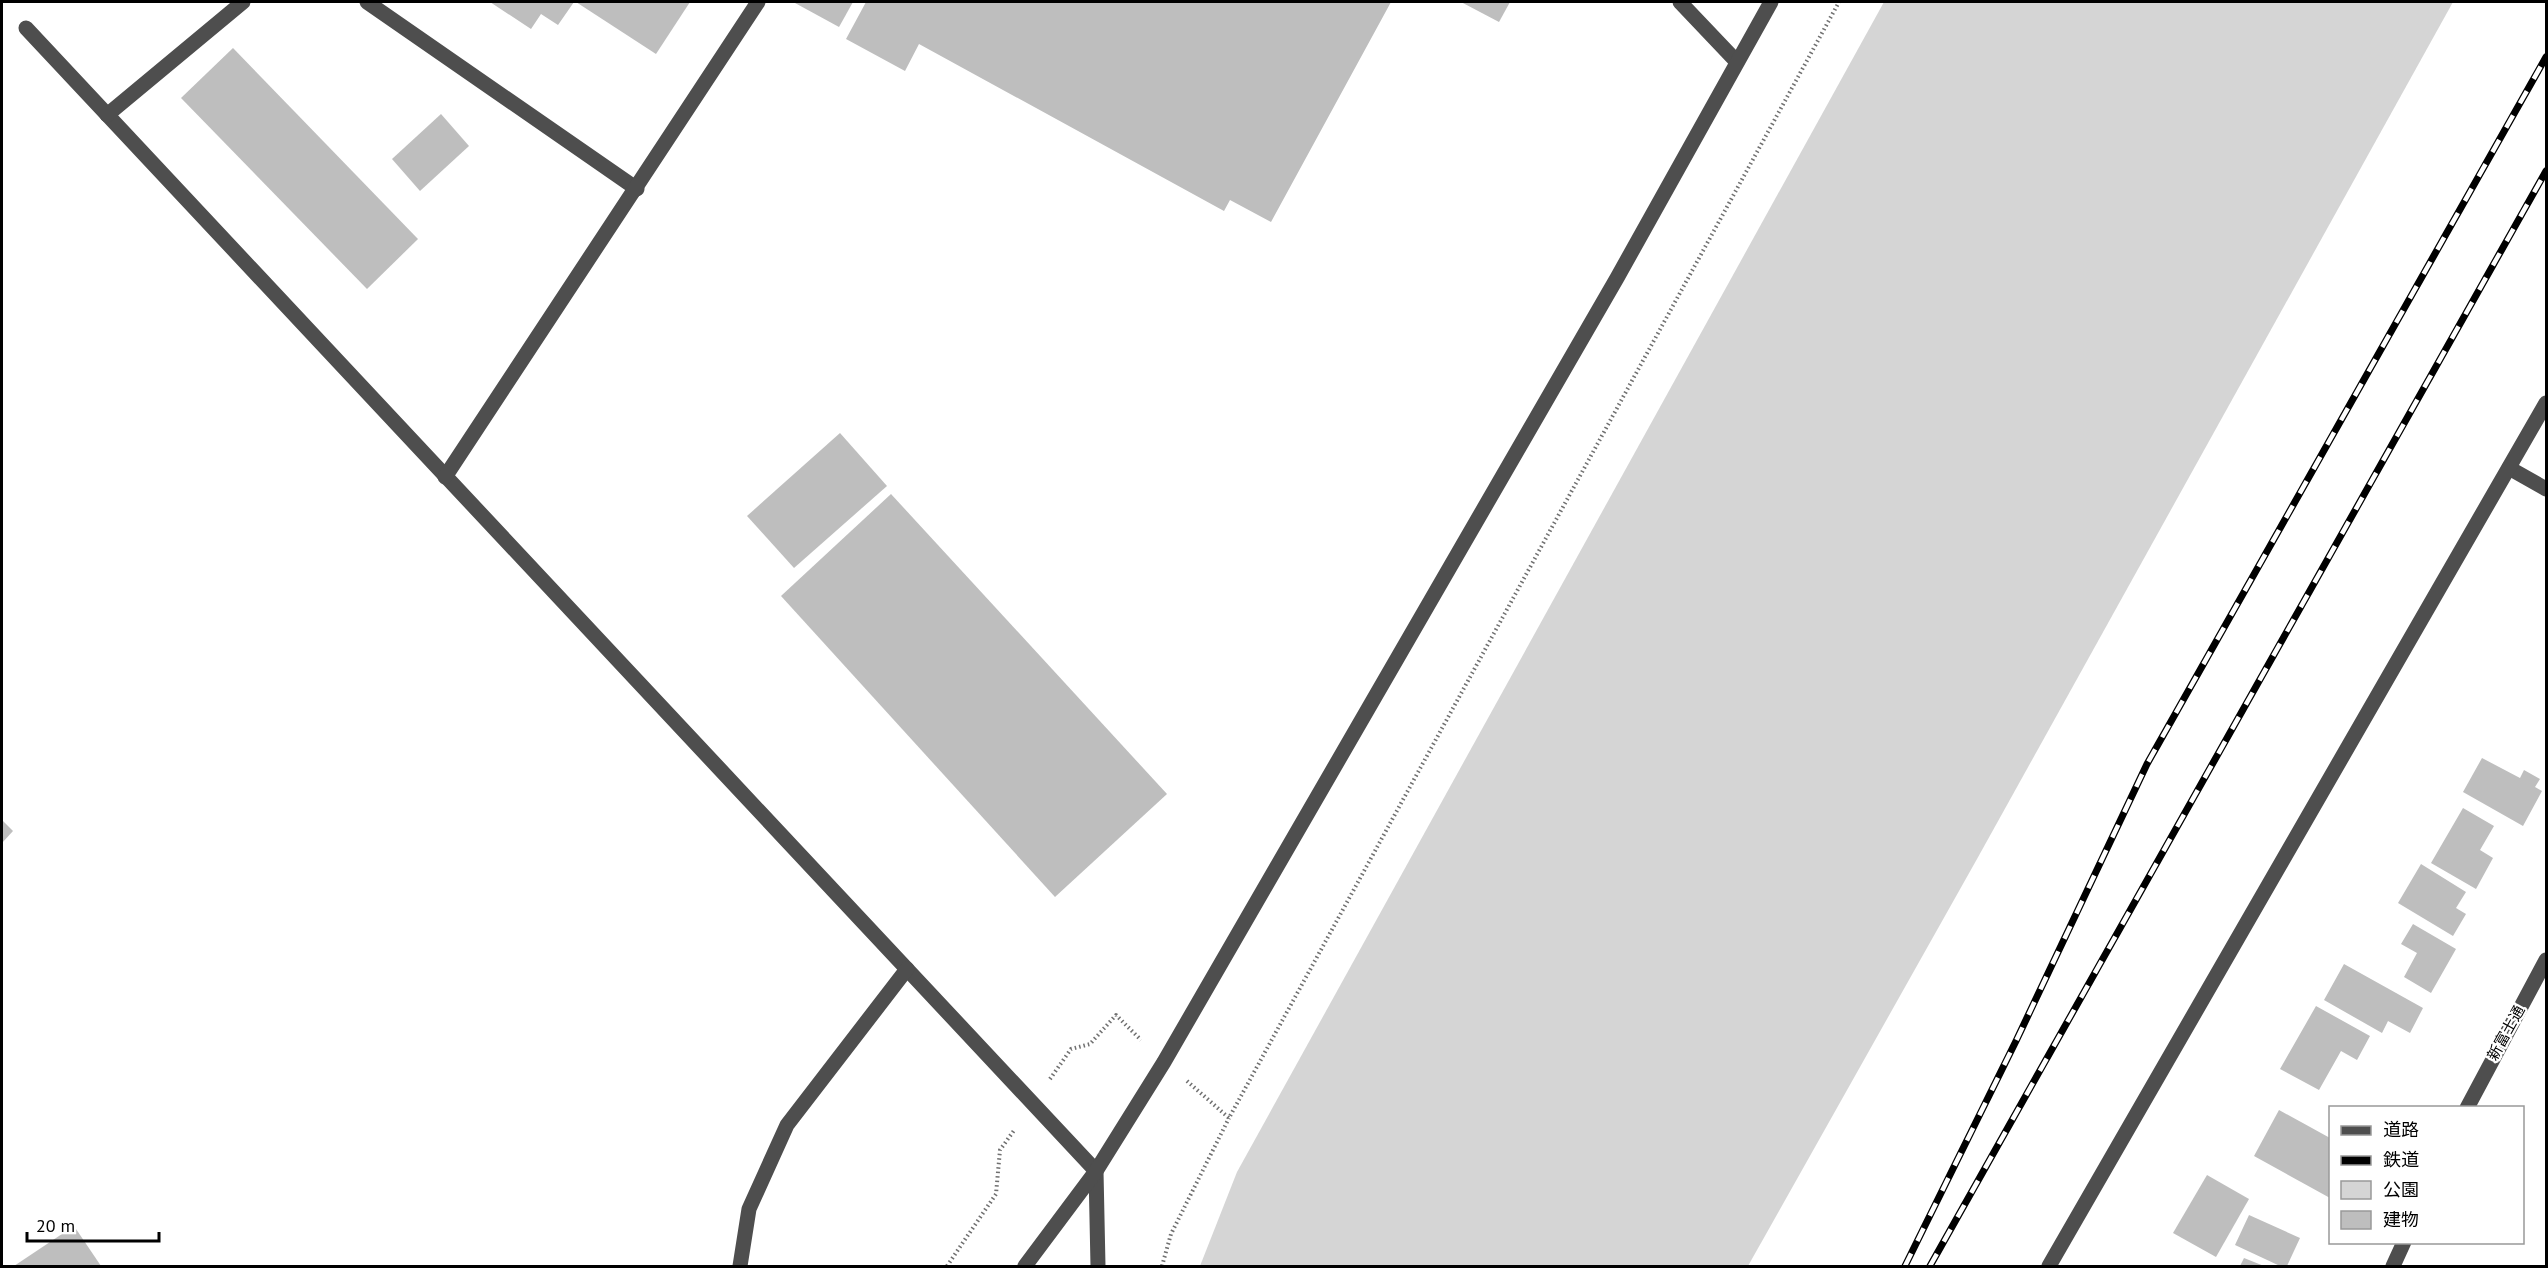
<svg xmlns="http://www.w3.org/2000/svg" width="2548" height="1268" font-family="'PT Sans','Noto Sans JP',sans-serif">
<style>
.green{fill:#d5d5d5}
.building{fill:#bebebe}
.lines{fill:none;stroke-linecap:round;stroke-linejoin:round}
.path{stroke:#707070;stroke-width:4;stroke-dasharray:1.5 3;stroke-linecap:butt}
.minor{stroke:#4e4e4e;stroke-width:15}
.rail-casing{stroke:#000;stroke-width:7}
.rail{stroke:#fff;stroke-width:4.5;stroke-dasharray:14;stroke-linecap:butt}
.labels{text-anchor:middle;stroke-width:4.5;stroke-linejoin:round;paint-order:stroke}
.street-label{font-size:15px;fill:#000;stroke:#fff}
</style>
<rect width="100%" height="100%" fill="#fff"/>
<polygon class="green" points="1884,2 2453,2 1977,859 1748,1266 1200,1266 1237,1172"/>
<g class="building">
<polygon points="490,2 574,2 558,25 541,14 531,29"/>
<polygon points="576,2 690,2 656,54"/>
<polygon points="796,2 853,2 839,27 795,3"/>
<polygon points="866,2 1391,2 1271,222 1230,200 1224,211 919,44 905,71 846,39"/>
<polygon points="1461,2 1510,2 1499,22"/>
<polygon points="233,48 418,239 367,289 181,98"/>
<polygon points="441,114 469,146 420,191 392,159"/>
<polygon points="840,433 887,486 794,568 747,516"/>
<polygon points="891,494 1167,794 1055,897 781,596"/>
<polygon points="2482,758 2520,778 2524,770 2540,779 2535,787 2542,791 2523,826 2463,792"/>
<polygon points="2463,808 2494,826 2480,850 2493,858 2476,889 2431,863"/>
<polygon points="2,820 13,831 2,843"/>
<polygon points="2421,864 2466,892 2456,908 2466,914 2453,936 2398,903"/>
<polygon points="2413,924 2456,949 2431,993 2404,977 2417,953 2401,944"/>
<polygon points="2344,964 2423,1008 2410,1033 2388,1021 2382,1033 2324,1000"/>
<polygon points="2316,1006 2370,1036 2357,1060 2341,1051 2319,1090 2280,1069"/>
<polygon points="2279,1110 2330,1138 2330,1198 2254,1156"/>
<polygon points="2207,1175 2249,1199 2216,1257 2173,1233"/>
<polygon points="2249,1215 2300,1238 2287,1266 2280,1266 2235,1245"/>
<polygon points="74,1226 101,1266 14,1266"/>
<polygon points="2244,1258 2264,1266 2240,1266"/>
</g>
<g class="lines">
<g class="path">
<polyline points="1050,1079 1071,1049 1090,1044 1116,1015 1141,1040"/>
<polyline points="1187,1081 1229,1118 1839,2"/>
<polyline points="947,1266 996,1194 1000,1150 1015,1129"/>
<polyline points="1162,1266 1171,1234 1229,1118"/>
</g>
<g class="minor">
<polyline points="367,2 637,189"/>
<polyline points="1680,2 1737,62"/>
<polyline points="26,28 1096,1171 1098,1266"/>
<polyline points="107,115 243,2"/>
<polyline points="2509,468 2546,489"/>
<polyline points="445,477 758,2"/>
<polyline points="2467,1108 2546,960"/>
<polyline points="740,1266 749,1209 787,1125 907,969"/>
<polyline points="1025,1266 1096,1171 1164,1062 1617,278 1771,2"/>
<polyline points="2049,1266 2546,403"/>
<polyline points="2393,1266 2404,1242"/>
</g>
<g class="rail-casing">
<g id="rail">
<polyline points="1905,1266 2016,1041 2147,764 2546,57"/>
<polyline points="1930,1266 2546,171"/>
</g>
</g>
<use href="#rail" class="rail"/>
</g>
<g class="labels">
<g class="street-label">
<text transform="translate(2506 1033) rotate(-61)" y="5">新富士通</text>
</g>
</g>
<rect width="2548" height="1268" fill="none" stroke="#000000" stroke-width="6"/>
<rect x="2329" y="1106" width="195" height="138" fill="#ffffff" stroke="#999999" stroke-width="1.5"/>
<rect x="2341" y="1126" width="30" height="9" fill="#4e4e4e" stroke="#999999" stroke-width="1.5"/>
<text x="2383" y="1136" font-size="18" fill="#000000">道路</text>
<rect x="2341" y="1156" width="30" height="9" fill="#000000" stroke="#999999" stroke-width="1.5"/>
<text x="2383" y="1166" font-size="18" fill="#000000">鉄道</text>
<rect x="2341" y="1181" width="30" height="18" fill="#d5d5d5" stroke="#999999" stroke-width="1.5"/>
<text x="2383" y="1196" font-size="18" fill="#000000">公園</text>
<rect x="2341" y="1211" width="30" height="18" fill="#bebebe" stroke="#999999" stroke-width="1.5"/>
<text x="2383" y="1226" font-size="18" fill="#000000">建物</text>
<path d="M27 1232v9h132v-9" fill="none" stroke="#000000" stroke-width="3"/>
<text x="36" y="1232" font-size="18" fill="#000000" stroke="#ffffff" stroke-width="4.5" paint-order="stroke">20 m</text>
</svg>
